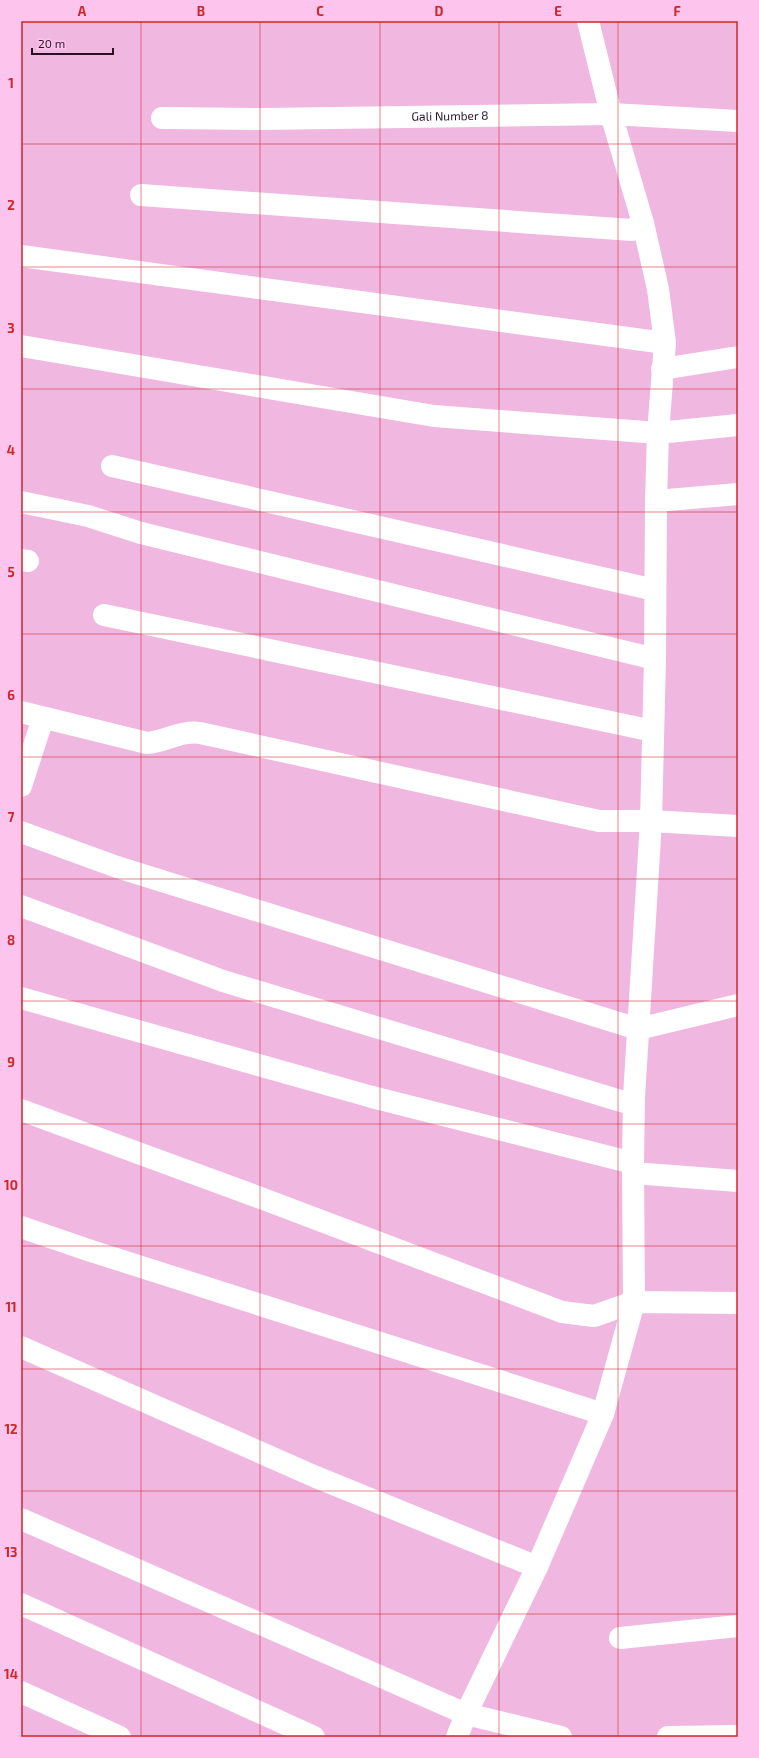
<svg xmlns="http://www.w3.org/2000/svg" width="759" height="1758" font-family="'Exo 2',sans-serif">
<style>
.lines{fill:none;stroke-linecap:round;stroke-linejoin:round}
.minor{stroke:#fff;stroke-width:22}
.grid{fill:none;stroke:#cd2728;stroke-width:1;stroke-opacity:0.55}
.labels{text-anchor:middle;stroke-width:3.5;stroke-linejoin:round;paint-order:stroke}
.street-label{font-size:12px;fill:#261221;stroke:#fdc4ee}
.neatline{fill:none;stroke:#cd2728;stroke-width:1.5}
.grid-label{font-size:13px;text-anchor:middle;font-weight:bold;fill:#cd2728}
</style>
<rect width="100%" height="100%" fill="#f0b7e0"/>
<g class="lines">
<g class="minor">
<path id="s1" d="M162,118L262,119L611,114L738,121"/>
<polyline points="141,195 632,230 643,223"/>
<polyline points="21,256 665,343"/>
<polyline points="21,346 434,416 658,433 738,425"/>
<polyline points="662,369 738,357"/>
<polyline points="112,466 655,590"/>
<polyline points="656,501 738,494"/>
<polyline points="21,502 88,516 141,533 655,659"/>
<polyline points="21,560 28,561"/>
<polyline points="104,615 653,731"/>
<path d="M21,712L147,743C165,742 181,730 200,733L599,821H651L738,826"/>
<polyline points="21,786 43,718"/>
<polyline points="21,832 117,867 638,1029 738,1005"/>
<polyline points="21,906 223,981 631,1104 634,1097"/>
<polyline points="21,998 372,1097 633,1163"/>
<polyline points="21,1110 266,1200 562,1312 594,1316 634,1302 738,1303"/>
<polyline points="633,1173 738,1181"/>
<polyline points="21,1227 88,1250 603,1414"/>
<polyline points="21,1347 316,1477 537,1567"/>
<polyline points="21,1519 466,1714 561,1737"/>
<polyline points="21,1604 314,1737"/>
<polyline points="620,1638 738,1626"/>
<polyline points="21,1692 120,1737"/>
<polyline points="457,1737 466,1714 537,1567 603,1414 634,1302 633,1163 634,1097 651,821 655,659 656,501 658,433 665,343 658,289 643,223 611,114 588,21"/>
<polyline points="668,1737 738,1736"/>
</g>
</g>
<path class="grid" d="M141,21V1737M260,21V1737M380,21V1737M499,21V1737M618,21V1737M21,144H738M21,267H738M21,389H738M21,512H738M21,634H738M21,757H738M21,879H738M21,1001H738M21,1124H738M21,1246H738M21,1369H738M21,1491H738M21,1614H738"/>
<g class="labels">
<g class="street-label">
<text dy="4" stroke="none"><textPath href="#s1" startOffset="288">Gali Number 8</textPath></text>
</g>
</g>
<rect width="759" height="1758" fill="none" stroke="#fdc4ee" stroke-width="44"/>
<path d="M32 48v6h81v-6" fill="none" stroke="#261221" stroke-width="2"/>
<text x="38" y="48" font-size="12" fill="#261221" stroke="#fdc4ee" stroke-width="3" paint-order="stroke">20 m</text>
<rect x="22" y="22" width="715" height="1714" class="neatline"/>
<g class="grid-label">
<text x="82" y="16">A</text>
<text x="201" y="16">B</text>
<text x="320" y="16">C</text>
<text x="439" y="16">D</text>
<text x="558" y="16">E</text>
<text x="677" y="16">F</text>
<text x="11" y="88">1</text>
<text x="11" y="210">2</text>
<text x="11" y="333">3</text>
<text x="11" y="455">4</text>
<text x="11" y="577">5</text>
<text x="11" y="700">6</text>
<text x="11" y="822">7</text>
<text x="11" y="945">8</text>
<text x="11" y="1067">9</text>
<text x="11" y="1190">10</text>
<text x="11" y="1312">11</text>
<text x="11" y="1434">12</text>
<text x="11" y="1557">13</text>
<text x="11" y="1679">14</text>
</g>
</svg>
